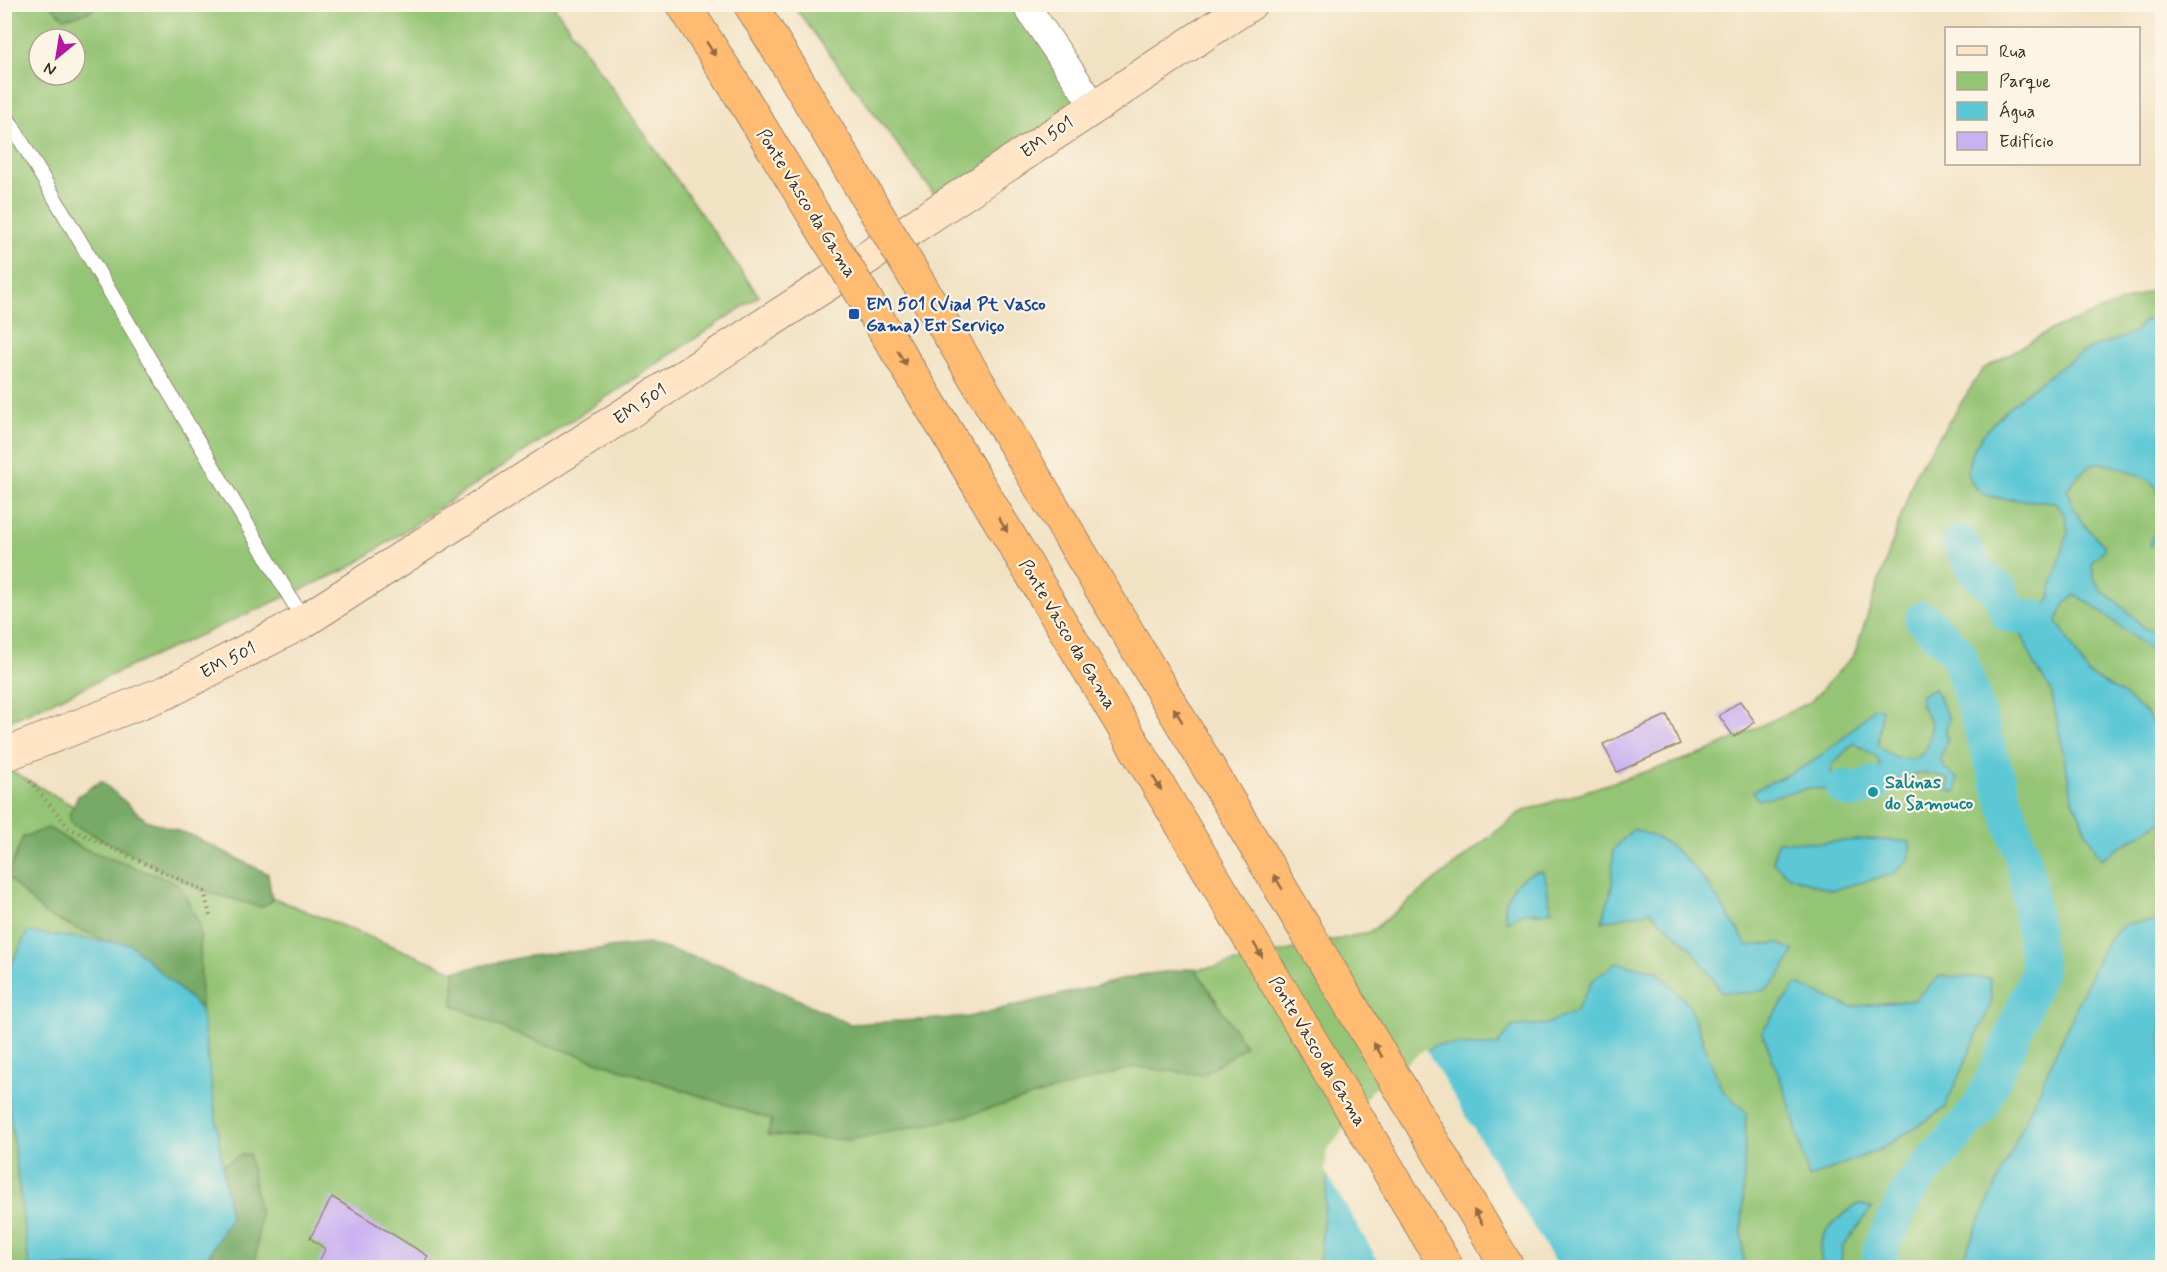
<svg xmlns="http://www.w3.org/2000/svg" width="2167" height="1272" font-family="Mynerve,sans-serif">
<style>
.green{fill:#94c474;stroke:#687749;stroke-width:1.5;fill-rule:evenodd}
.forest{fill:#7a6;stroke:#596a42;stroke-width:1.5}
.water{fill:#5cc7d5;stroke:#4c787a;stroke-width:1.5}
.pier{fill:#f2e2c4}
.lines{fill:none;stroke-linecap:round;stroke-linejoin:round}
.canal{stroke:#5cc7d5;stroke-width:36}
.building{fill:#c9b1f2}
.service-casing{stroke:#968671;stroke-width:16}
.minor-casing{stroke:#968671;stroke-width:29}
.secondary-casing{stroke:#968671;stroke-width:35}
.motorway-casing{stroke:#968671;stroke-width:35}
.path{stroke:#968671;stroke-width:4;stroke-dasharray:1.5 4.5;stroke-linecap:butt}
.service{stroke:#fff;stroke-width:14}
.minor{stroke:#fff;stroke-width:27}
.secondary{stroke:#ffe4c6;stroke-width:33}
.motorway{stroke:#ffbb71;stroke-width:33}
.motorway-bridge-casing{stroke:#968671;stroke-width:35;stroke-linecap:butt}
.motorway-bridge{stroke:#ffbb71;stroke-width:33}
.oneway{fill:#936b43}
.transit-dot{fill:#1a4fb4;stroke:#fcf5e5;stroke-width:2}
.culture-dot{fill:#0f9aa8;stroke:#fcf5e5;stroke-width:2}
.labels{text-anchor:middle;stroke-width:4.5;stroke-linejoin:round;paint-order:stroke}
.street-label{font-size:18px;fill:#3b2a1e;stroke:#fcf5e5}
.transit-label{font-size:18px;font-weight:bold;fill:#164399;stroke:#fcf5e5;text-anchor:start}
.culture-label{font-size:18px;font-weight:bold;fill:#0d838f;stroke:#fcf5e5;text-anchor:start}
</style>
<rect width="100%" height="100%" fill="#fcf5e5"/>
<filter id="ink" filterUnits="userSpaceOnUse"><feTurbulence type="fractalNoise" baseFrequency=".0167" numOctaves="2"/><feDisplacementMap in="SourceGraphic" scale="12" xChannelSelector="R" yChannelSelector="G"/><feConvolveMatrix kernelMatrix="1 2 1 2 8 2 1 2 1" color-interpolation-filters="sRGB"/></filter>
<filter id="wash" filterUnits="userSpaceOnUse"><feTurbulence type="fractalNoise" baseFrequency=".008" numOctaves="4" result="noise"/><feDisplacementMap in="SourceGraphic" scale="24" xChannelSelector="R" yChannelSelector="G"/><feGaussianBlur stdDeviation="1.35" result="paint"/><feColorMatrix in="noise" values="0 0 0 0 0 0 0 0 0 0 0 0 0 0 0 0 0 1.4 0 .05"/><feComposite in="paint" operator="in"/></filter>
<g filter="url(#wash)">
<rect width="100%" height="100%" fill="#f2e2c4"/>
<g class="green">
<path d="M4,5H553L759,296L349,568L5,723ZM39,39H75V75H39Z"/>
<polygon points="793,5 1025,5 1094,106 944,207"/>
<polygon points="2162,286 2162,1267 5,1268 5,772 10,770 138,843 614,1036 960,1062 1141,975 1215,967 1370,932 1521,812 1704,753 1810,702 1854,655 1916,472 1983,369 2049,331"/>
</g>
<g class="forest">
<polygon points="50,5 100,5 86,13 64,18"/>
<polygon points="101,781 146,820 193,836 268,874 272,901 261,907 204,891 72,824 69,815 78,796"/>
<polygon points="48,828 80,847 179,884 200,925 201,1009 130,944 106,941 46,915 7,877 23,837"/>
<polygon points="649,944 735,969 849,1024 968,1017 1141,975 1195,968 1245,1046 1203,1075 1135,1067 958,1118 849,1140 767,1135 772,1120 513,1033 453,1005 455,971 529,956"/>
<polygon points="249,1154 260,1217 255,1267 202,1268 230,1218 223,1165 240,1155"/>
</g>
<g class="water">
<path d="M2162,315V502C2161,495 2157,487 2151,482C2145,477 2106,461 2098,463C2085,465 2075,480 2067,490C2076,518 2083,525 2104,545V550L2092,562L2093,576L2101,591L2115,600L2146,629L2162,634V659L2091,604L2075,595L2065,603L2057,621L2088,674L2121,693L2148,715L2162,743V821L2101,859L2087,834L2072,797L2051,690L2036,668L2022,635L2051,597V589L2068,532L2065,515L2054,502C2036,500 1995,501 1982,493C1926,455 2056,368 2086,351C2100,343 2118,341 2132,333C2137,330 2140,323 2145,321C2150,318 2157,317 2162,315Z"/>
<polygon points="2162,512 2162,544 2157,547 2150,545"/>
<path d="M1935,689L1949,720L1946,729L1947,740L1940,759L1946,769L1958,779L1956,792L1948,791V780C1924,765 1900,780 1876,788L1874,783L1880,766L1877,757L1854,743L1832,765L1831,781L1844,786V791L1809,788L1758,800L1753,791L1807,765L1841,740L1875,707L1882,710L1878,746L1896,758L1915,759L1927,749L1932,723L1921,706V695Z"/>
<path d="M1633,829C1641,832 1651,835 1659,839C1696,859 1726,911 1748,946L1778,943L1794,951C1771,993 1770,995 1722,992L1690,947L1650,911L1602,922L1612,887L1613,850Z"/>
<polygon points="1870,839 1910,842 1910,858 1894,874 1831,890 1789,876 1773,863 1777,841 1820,843"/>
<path d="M1542,871C1550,883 1546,897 1552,910C1533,918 1532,904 1507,922C1499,898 1519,873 1542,871Z"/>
<polygon points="2162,921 2162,1267 1959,1267 2106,942 2125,924"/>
<polygon points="27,932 130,944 201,1009 230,1218 202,1267 29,1267 4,1067 5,978"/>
<polygon points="1616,963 1657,971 1689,1005 1722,1090 1746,1112 1742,1234 1744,1267 1319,1268 1330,1152 1375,1092 1435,1045 1496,1046 1513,1026 1546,1024 1575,1012 1594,979"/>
<polygon points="1940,976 1990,978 1991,1004 1944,1109 1883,1148 1809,1178 1790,1106 1762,1031 1797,984 1850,1007 1914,1000"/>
<path d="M1859,1204L1872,1208L1842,1248L1841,1267H1822C1822,1261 1820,1255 1820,1249C1820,1229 1844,1213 1859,1204Z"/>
</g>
<polygon class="pier" points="1425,1049 1558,1267 1382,1267 1325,1171 1327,1151 1372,1090"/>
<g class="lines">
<g class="canal">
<polyline points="1960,543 1977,572 2000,591 2008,614 2035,618"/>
<polyline points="1844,788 1852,791 1874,785"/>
<polyline points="1881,1268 1880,1250 1910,1188 1979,1109 2009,1045 2039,970 2026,868 1958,653 1923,619"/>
</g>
</g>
<g id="blocks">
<g class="building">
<polygon points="1740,701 1755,722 1734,737 1719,716"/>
<polygon points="1667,715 1680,744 1617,772 1603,744"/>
<polygon points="332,1197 428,1256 421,1268 316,1268 325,1249 310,1238"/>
</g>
</g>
</g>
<g filter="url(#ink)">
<use href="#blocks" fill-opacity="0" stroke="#968671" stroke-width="1.5"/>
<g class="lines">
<g class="service-casing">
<polyline id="service" points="4,112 304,621"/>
</g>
<g class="minor-casing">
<polyline id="minor" points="1025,4 1094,106"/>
</g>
<g class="secondary-casing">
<polyline id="secondary" points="4,755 167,692 304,621 832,281 1250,4"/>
</g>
<g class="motorway-casing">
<g id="motorway">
<polyline points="683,4 740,94"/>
<polyline points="750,4 788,65"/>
</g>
</g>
<polyline class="path" points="30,781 69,828 204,891 210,916"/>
<use href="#service" class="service"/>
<use href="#minor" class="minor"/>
<use href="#secondary" class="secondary"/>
<use href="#motorway" class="motorway"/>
<g class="motorway-bridge-casing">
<g id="motorway-bridge">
<polyline points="788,65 1508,1268"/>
<polyline points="740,94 948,434 1447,1268"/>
</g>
</g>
<use href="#motorway-bridge" class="motorway-bridge"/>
</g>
<defs><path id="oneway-solid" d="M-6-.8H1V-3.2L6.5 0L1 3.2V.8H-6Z" transform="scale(1.5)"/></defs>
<g class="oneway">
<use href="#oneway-solid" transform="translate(711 49) rotate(58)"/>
<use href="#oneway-solid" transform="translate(902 358) rotate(59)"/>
<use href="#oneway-solid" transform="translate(1003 525) rotate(59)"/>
<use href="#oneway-solid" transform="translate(1178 715) rotate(-121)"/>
<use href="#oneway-solid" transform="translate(1157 783) rotate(59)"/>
<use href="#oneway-solid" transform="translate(1278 882) rotate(-121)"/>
<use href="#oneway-solid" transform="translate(1258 950) rotate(59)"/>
<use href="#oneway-solid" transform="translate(1378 1050) rotate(-121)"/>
<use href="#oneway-solid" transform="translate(1478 1217) rotate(-121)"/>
</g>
</g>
<rect class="transit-dot" x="848" y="308" width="12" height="12" rx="3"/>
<circle class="culture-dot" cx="1873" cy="792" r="6"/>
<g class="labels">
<g class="street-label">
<text transform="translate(1047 137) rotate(-34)" y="6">EM 501</text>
<text transform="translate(807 203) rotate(58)" y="6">Ponte Vasco da Gama</text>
<text transform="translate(640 404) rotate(-33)" y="6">EM 501</text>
<text transform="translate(1068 634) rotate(59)" y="6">Ponte Vasco da Gama</text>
<text transform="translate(228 660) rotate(-27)" y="6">EM 501</text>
<text transform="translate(1318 1051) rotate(59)" y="6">Ponte Vasco da Gama</text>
</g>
<g class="transit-label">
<text x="866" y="310">EM 501 (Viad Pt Vasco<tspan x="866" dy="21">Gama) Est Serviço</tspan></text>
</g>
<g class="culture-label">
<text x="1885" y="788">Salinas<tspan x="1885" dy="21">do Samouco</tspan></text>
</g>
</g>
<rect width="2167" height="1272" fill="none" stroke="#fcf5e5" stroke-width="24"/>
<rect x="1945" y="27" width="195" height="138" fill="#fcf5e5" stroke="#afa495" stroke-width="1.5"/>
<rect x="1957" y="46" width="30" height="9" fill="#ffe4c6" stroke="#afa495" stroke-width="1.5"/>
<text x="1999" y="57" font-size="18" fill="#3b2a1e">Rua</text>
<rect x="1957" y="72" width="30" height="18" fill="#94c474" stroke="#afa495" stroke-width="1.5"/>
<text x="1999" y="87" font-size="18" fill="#3b2a1e">Parque</text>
<rect x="1957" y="102" width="30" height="18" fill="#5cc7d5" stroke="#afa495" stroke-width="1.5"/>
<text x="1999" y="117" font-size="18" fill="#3b2a1e">Água</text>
<rect x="1957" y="132" width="30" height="18" fill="#c9b1f2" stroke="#afa495" stroke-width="1.5"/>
<text x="1999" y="147" font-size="18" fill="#3b2a1e">Edifício</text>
<g transform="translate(57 57) rotate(210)"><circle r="28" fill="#fcf5e5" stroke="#afa495" stroke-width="1.5"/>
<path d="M0-4.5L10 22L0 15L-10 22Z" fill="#b5179e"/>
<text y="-9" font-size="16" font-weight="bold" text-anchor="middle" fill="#3b2a1e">N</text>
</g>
</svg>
